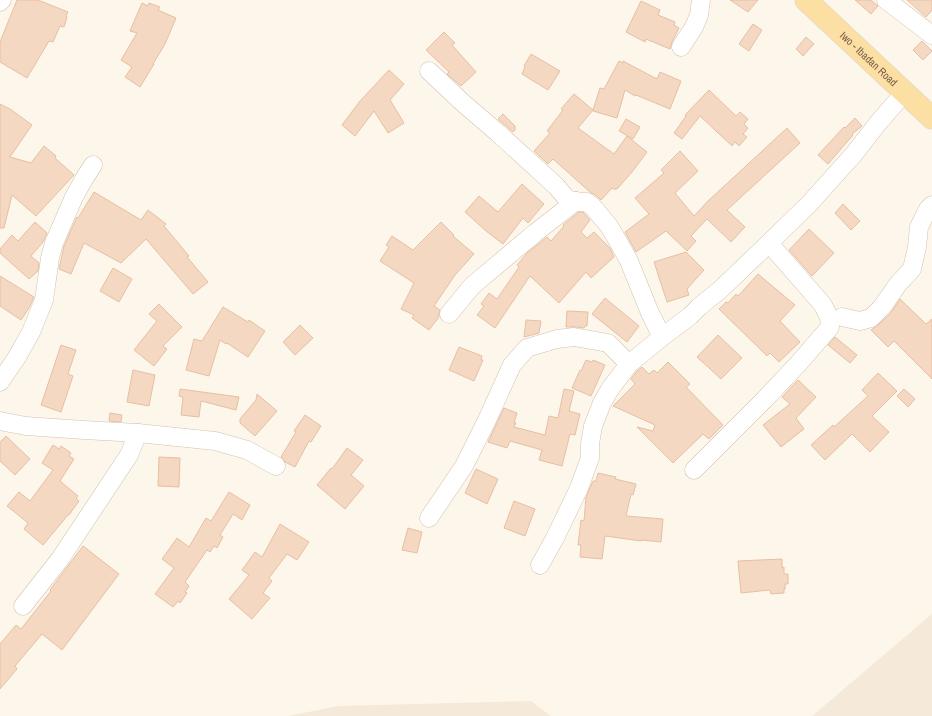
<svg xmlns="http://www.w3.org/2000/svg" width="932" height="716" font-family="'Archivo Narrow',sans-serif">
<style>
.residential{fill:#f5ead9}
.building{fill:#f4d8c2;stroke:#e7bfa2}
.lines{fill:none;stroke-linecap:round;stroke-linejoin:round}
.minor-casing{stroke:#d1c0af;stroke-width:19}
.major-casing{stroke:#dcd5d0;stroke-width:23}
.minor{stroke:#fff;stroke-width:18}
.major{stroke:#fcdfa3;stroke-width:22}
.labels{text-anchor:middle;stroke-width:3;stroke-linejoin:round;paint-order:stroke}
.street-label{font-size:11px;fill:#7a5f4c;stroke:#fffbf3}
</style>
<rect width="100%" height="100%" fill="#fdf7eb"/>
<g class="residential">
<polygon points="932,614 932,716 812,716"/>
<polygon points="531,701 551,716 288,716 338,706"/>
</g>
<g class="building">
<polygon points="17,0 38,0 68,12 66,16 67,17 64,27 60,26 53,42 49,41 27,78 0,62 0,42"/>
<polygon points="730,0 758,0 748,12"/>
<polygon points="855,0 871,0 878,6 871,14"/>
<polygon points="907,0 932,0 932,10 926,17"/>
<polygon points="641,1 660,10 658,15 675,22 674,25 679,28 672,42 670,49 646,39 645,42 626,32"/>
<polygon points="142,3 148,6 149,3 160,7 158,10 176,18 165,44 153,64 154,64 140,87 125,77 132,67 121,60 137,33 130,31"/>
<polygon points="753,24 762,30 749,51 739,44"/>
<polygon points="444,32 455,43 452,45 476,72 461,86 447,74 449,72 426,50"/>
<polygon points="806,37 814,44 803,56 796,49"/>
<polygon points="922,41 932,51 923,60 913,50"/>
<polygon points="531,54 560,71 548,90 522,74 525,67 524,66"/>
<polygon points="619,61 623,63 623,61 657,79 660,72 681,81 670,109 636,95 635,96 625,90 617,118 593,111 593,110 578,128 614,154 627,136 647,152 632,172 617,189 613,189 612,188 601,200 594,194 591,193 553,159 548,164 534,151 550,133 547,131 563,110 561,109 574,94 593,110 600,88 604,89"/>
<polygon points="389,70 404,84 390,100 404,123 388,133 374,111 355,136 342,125 360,101"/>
<polygon points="709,90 736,116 740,112 748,119 744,124 748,128 743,134 747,137 739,146 735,142 732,146 700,116 682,139 674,133 686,116 685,115"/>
<polygon points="0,104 10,109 32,125 10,157 31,163 44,146 56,156 55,158 74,175 36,216 12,195 4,228 0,228"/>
<polygon points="503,114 515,126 515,130 513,132 498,119"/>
<polygon points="855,118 862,126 852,134 853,135 828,164 818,155 844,127 845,128"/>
<polygon points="626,119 640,127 633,139 619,131"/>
<polygon points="787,128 800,143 727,210 745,227 731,242 707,219 691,236 696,241 687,251 666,231 636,252 625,232 649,214 635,198 664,173 661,170 680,151 698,171 675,193 694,216 708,201"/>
<polygon points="522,184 544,204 528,223 523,218 503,244 486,231 465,212 479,196 498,212"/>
<polygon points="94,192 141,220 148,210 166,224 164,226 189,256 187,257 208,282 193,294 146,239 121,263 84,243 71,274 59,269 64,246 76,219 77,217 78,218"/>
<polygon points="843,204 860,221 851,230 835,213"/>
<polygon points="579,212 583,212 590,220 581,232 587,238 594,232 610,248 614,257 591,278 586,272 559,303 530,276 495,328 477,315 484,306 481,304 489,293 497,299 519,267 517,265 527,253 547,237 551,241 564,226 563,225"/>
<polygon points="35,222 47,233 43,242 31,256 39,263 38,271 29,279 0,253 0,249 12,235 18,241"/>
<polygon points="441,222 454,235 453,236 474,254 455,275 434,306 440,310 439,313 439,317 429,330 412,318 414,315 401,309 414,283 380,261 389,247 386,245 392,236 413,250"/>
<polygon points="809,229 834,253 812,276 789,250"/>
<polygon points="686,252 704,270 687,289 689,295 667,302 654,262"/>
<polygon points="113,268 132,279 119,302 100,291"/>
<polygon points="758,274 795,305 780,321 800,342 779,362 770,353 767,356 719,309 726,302 728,303 736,294 738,296"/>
<polygon points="0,276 34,297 29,308 21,320 0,306"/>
<polygon points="605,298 639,326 627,342 592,314"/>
<polygon points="900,299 926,324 932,319 932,379 894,341 888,347 871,330 878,325 890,314"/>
<polygon points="159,304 182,327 163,346 167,349 154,366 134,350 157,321 149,314"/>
<polygon points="223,307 248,322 249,320 265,331 248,357 227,343 226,344 220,340 209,376 186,370 194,339 202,341"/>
<polygon points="567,311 588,312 587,326 585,326 584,328 576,327 566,327"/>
<polygon points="526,320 541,321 539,333 524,337"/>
<polygon points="300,325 313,338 295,355 283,342"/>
<polygon points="718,335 742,358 721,379 697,357"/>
<polygon points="835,337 857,355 850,363 828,345"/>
<polygon points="61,345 76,350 68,374 73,376 61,412 41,405"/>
<polygon points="459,347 482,356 481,360 483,360 474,381 449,370"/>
<polygon points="586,360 592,362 593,360 605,365 591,396 572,388 580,370 581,371"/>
<polygon points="668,362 690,384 686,387 723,425 709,439 703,434 673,463 637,427 653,431 655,425 613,406 635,384 631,379 637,371 642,367 649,374 654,370 657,373"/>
<polygon points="133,370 155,375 149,406 127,402"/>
<polygon points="878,373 897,391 872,416 889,432 870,452 852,434 825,460 811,445 833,425 834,427 868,396 862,390"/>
<polygon points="798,380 816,397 796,418 804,429 781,447 763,425 790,404 782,397"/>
<polygon points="180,389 239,397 236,410 201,401 199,417 181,415 183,397 179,396"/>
<polygon points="564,389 574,391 569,411 580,414 575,435 570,434 562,466 539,460 542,450 510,441 507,448 488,442 504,408 517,413 514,423 516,423 514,427 545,435 549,416 558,418"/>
<polygon points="904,389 915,399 908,407 897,396"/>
<polygon points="257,394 277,411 255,436 240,423 240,419 256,400"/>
<polygon points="110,413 122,415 121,422 109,421"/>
<polygon points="305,415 321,426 311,442 309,441 295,467 285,462 281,457 296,432 294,431"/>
<polygon points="6,436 30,459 15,475 0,461 0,442"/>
<polygon points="53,445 59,449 61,446 71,453 69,456 74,459 60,481 78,496 76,498 79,501 69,515 68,515 43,545 24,529 28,523 7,506 19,492 30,501 53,470 42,463"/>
<polygon points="347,448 363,460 351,475 364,486 345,509 317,485 331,468 332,469"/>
<polygon points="159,457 180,458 179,487 158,486"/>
<polygon points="476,469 498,479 487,504 465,493"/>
<polygon points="598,473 616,477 615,479 636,484 633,495 631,494 626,516 663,519 661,542 641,540 641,541 605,536 602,559 580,557 581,545 578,545 581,520 584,521 586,497 593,481 596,481"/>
<polygon points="229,492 250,505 242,520 233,514 220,535 223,537 217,548 214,546 210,552 207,550 185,582 189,586 185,592 187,593 180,603 178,601 173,607 155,594 174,568 162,559 177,538 189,547 206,518 211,521"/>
<polygon points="514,501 535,509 525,536 504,528"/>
<polygon points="280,524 309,542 297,560 287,554 269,578 272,581 263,593 270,598 252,619 229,599 249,575 242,570 255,552 262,557"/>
<polygon points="408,528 422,532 417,553 402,550"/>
<polygon points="83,546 119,574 62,650 42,634 15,666 17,669 0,689 0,644 16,625 21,629 51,591 50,590"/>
<polygon points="782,559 782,568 784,567 784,574 788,574 788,584 785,584 785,589 784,589 784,593 771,594 770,590 741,593 738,561"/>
</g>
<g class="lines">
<g class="minor-casing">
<g id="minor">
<polyline points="886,0 932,35"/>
<polyline points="0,2 2,0"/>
<polyline points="681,47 694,27 699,15 701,0"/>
<polyline points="429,71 463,103 498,133 556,186 568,200 581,202 587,202 593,207 609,226 619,243 629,261 650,313 662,337"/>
<polyline points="449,314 472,286 535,233 576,201"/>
<polyline points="842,317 860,321 871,318 882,307 898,284 912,269 917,247 919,227 928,209 932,205"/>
<polyline points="0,382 17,357 31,332 44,300 50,258 54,243 74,197 84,179 93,165"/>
<polyline points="0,421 26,426 84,430 138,433 215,441 247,450 276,466"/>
<polyline points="694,470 764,400 798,364 830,327 829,317 823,305 769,243"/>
<polyline points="429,518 464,466 487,420 512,365 527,348 557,339 574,337 608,343 629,364"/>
<polyline points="540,565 555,538 579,488 590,458 590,444 593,426 602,403 610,389 629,364 662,337 690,316 699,307 721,289 769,243 809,204 854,154 878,123 905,92"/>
<polyline points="23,606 60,559 129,455 138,433"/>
</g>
</g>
<g class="major-casing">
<g id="major">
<path id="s1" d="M806,0L932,118"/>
</g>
</g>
<use href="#minor" class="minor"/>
<use href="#major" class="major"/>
</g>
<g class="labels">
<g class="street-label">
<text dy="4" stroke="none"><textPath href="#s1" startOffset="86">Iwo - Ibadan Road</textPath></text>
</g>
</g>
</svg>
